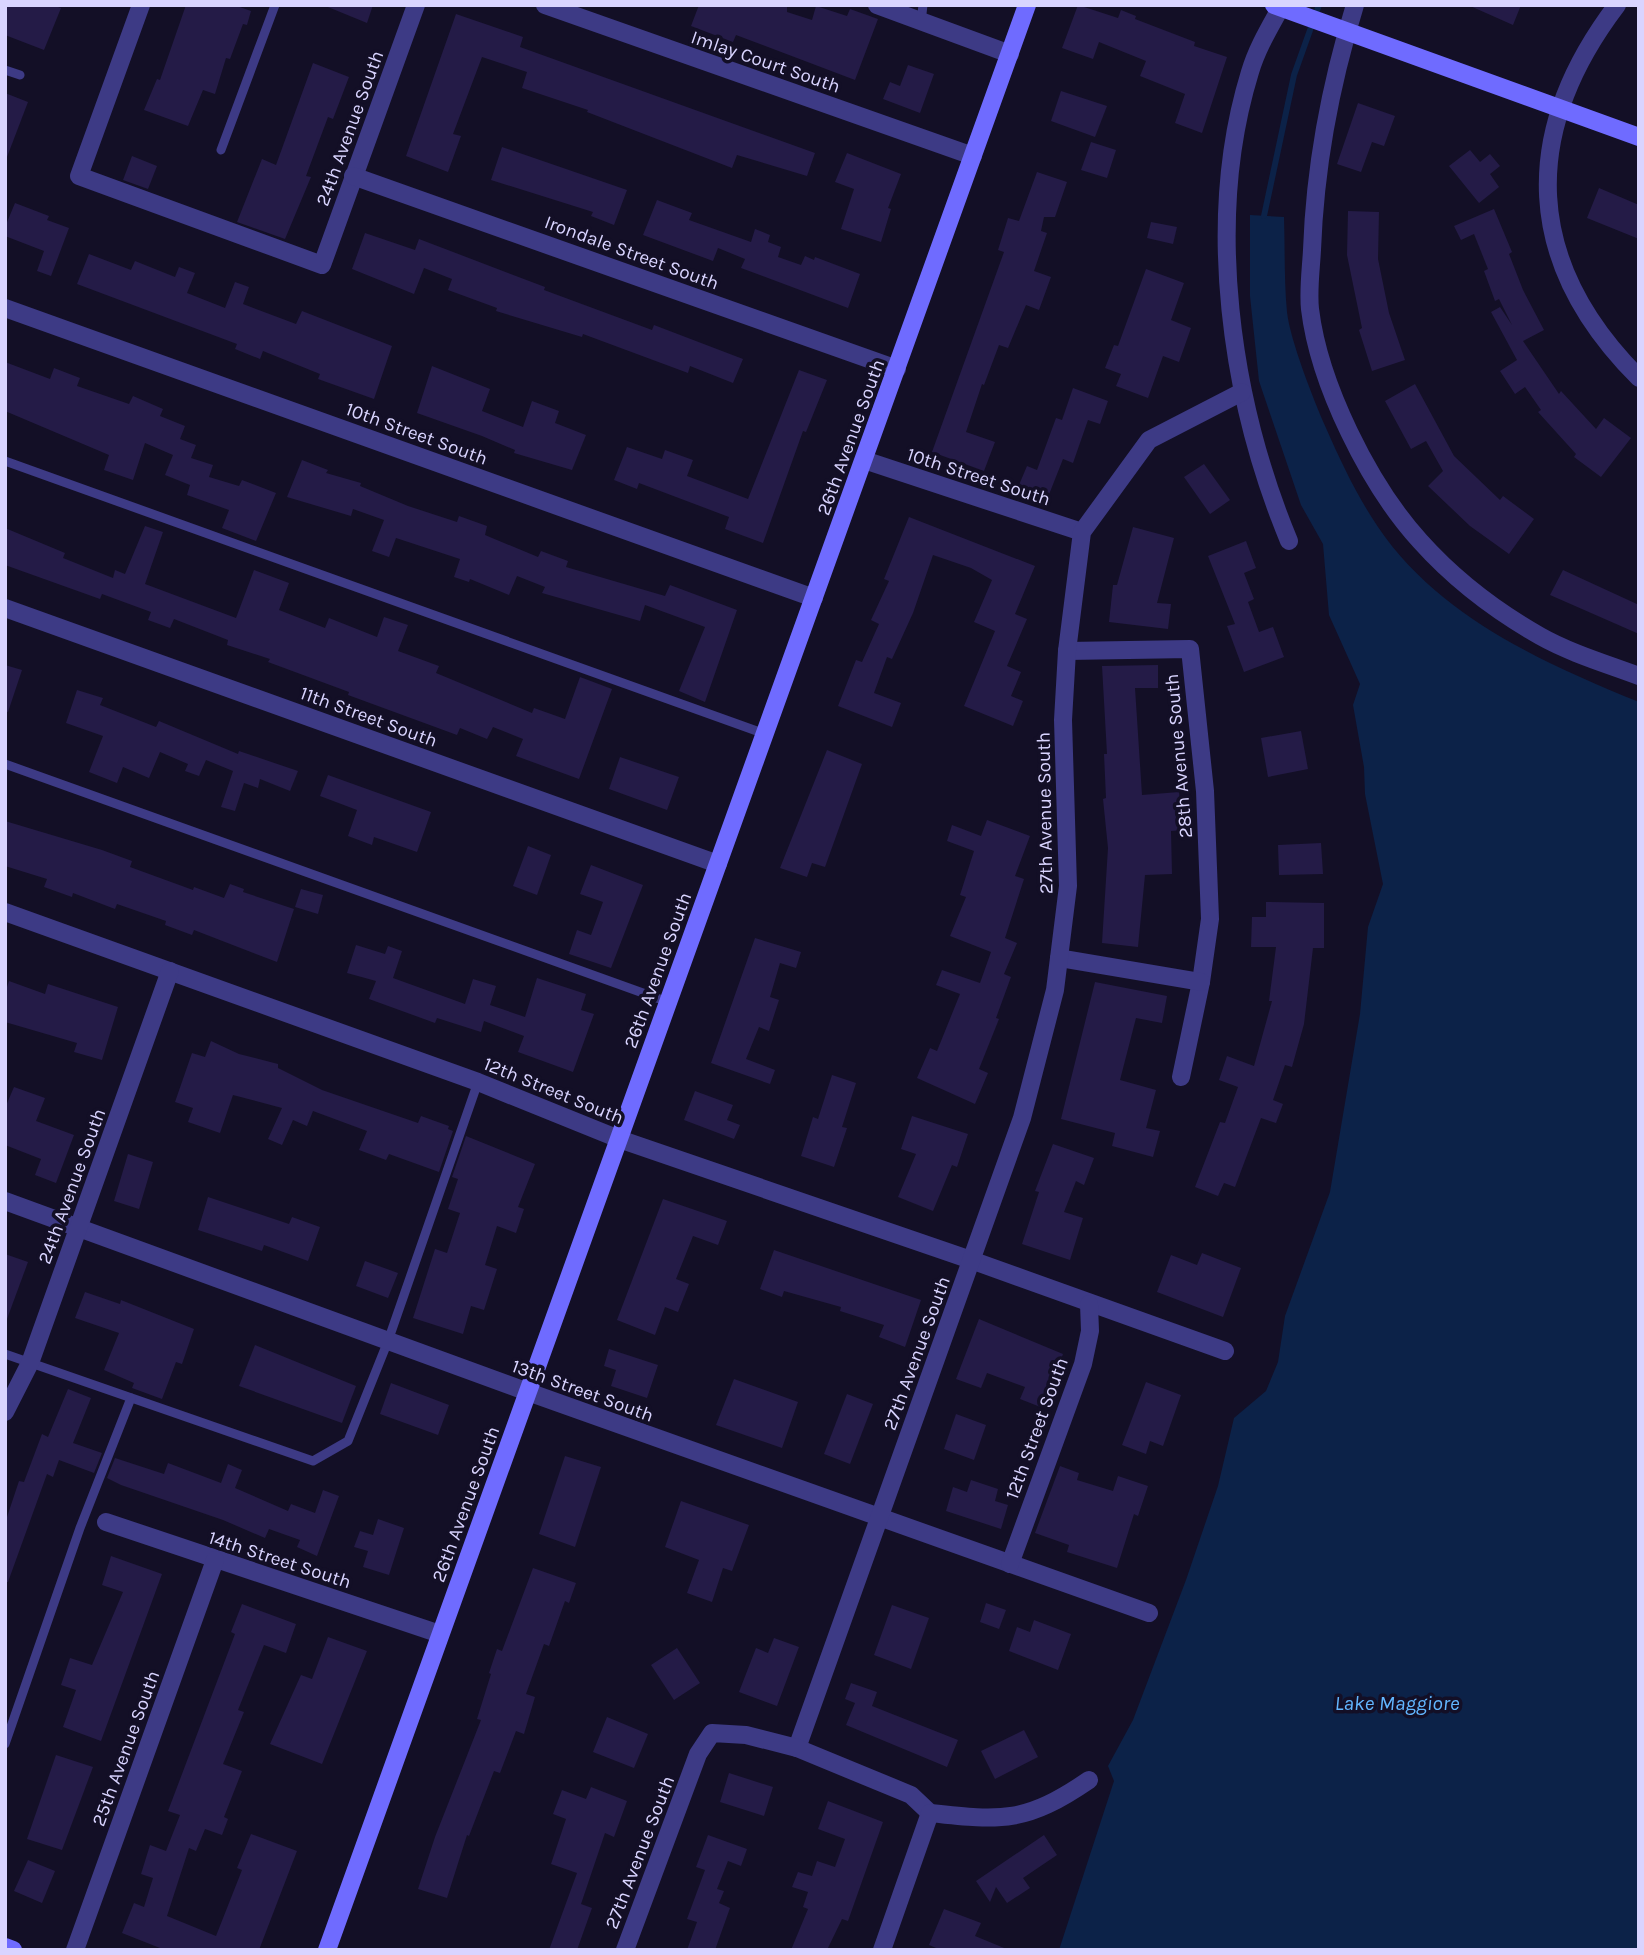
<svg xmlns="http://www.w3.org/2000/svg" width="1644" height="1955" font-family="Karla,sans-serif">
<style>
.water{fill:#0c2248}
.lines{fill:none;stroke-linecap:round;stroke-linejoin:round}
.stream{stroke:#0c2248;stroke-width:6}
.building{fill:#241b47}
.lane{stroke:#3d3a85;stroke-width:9}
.street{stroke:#3d3a85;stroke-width:18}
.secondary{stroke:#6f6bff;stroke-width:18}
.labels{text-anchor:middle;stroke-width:7;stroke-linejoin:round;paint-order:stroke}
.street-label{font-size:19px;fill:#d9d4ff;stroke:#130f26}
.water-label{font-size:21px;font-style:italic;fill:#62b6ff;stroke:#130f26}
</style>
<rect width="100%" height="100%" fill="#130f26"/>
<path class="water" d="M1250,215L1284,217C1285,248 1284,281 1287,312C1290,340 1314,401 1326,428C1341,462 1357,496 1378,527C1438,616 1543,663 1639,702V1950H1059L1114,1781L1108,1766L1133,1720L1186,1580L1218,1486L1234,1418L1266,1391L1278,1362L1285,1316L1330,1192L1360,1014L1368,927L1383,884L1365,794L1364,767L1353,705L1360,684L1329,615L1323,544L1301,505L1259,381L1250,296Z"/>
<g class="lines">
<polyline class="stream" points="1264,216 1294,75 1319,5"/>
</g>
<g class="building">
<polygon points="5,5 52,5 61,8 44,50 5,35"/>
<polygon points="186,5 234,5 251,11 247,25 243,24 230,59 226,58 215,94 203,90 188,126 144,110 157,79 160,80"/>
<polygon points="323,5 373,5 367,23"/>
<polygon points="699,5 787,5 787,12 812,20 816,6 847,16 850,9 878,19 855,80 736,35 733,42 691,26"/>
<polygon points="1078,5 1118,18 1121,10 1136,16 1135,19 1195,42 1194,46 1227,57 1202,133 1175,123 1185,94 1140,76 1146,61 1099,42 1093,59 1062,48"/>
<polygon points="1468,5 1521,5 1513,25"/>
<polygon points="456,14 523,37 520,47 815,153 807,176 737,155 732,168 587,112 588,110 522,88 527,72 482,57 453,134 461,136 448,172 406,156"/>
<polygon points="313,63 349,77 333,119 328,117 306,176 311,177 285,239 237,222 262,159 276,165"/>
<polygon points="908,65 934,74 920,113 883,99 890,82 900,86"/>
<polygon points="1061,91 1107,106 1095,137 1051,121"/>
<polygon points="5,93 28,102 7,157 5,157"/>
<polygon points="1358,103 1395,116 1384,146 1372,142 1361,172 1337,164"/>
<polygon points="1091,142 1116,150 1107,178 1081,170"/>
<polygon points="502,147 627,190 614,225 591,216 593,212 491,180"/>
<polygon points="1470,150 1480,162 1490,154 1500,166 1490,174 1499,187 1479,203 1449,166"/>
<polygon points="847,153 901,174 888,208 891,209 881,242 841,229 854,189 835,182"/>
<polygon points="132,156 157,166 148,189 123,180"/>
<polygon points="1037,172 1067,182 1055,217 1044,217 1041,231 1047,233 1034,271 1051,277 1039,310 1026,305 1008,348 999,345 984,385 982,384 966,432 995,442 984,471 932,452 1004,252 998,250 1008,218 1019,221"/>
<polygon points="1599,188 1639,205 1639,239 1587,218"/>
<polygon points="657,200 692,213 689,220 751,242 755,229 770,235 768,242 781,247 778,257 801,265 805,256 814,260 815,257 860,274 848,308 741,268 745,259 718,248 713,261 643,235"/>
<polygon points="15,203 49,216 47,220 69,228 51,276 37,271 44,251 5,236 5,227"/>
<polygon points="1494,209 1512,252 1509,254 1523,290 1544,330 1523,341 1559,394 1561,391 1596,429 1604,418 1631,438 1601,477 1574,457 1576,454 1538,412 1541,410 1525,387 1515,394 1500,371 1517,360 1491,312 1500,307 1512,325 1499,299 1495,301 1484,271 1488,269 1474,234 1461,240 1454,226"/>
<polygon points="1348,211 1379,212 1378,259 1389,313 1405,360 1372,371 1359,330 1362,328 1347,255"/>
<polygon points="1151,222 1177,227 1173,244 1147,238"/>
<polygon points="365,233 415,250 419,239 545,287 544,290 652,330 654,325 743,359 733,383 690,366 688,373 583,334 582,337 496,311 497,308 448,290 452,279 424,268 414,294 352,269"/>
<polygon points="89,254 131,270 135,261 175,277 179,267 195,273 187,293 225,308 235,282 249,287 243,304 296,324 302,311 392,346 374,399 318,379 320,374 263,351 260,359 235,349 237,344 77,284"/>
<polygon points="1146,269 1184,283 1171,320 1191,328 1179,362 1163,356 1148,398 1116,386 1121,374 1105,368 1114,345 1118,346"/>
<polygon points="5,362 50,379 54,368 80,378 77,386 129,404 133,396 163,409 160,416 185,426 180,439 196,445 191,458 213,465 209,477 239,486 242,480 276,493 256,541 222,528 229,510 187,495 190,485 165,475 173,455 145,443 133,480 104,470 109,455 5,411"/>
<polygon points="432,366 490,389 482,411 523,427 532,401 559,411 555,423 586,435 572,470 514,453 515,450 482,436 417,413"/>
<polygon points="799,370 827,380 806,432 803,431 763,543 725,529 729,517 639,483 637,489 614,480 627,447 662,459 665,450 693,460 687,476 748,499"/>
<polygon points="1415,384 1454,456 1500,500 1503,496 1534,519 1509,554 1470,526 1428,486 1443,471 1426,441 1411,449 1385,401"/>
<polygon points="1073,388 1108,401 1100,424 1088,420 1073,463 1063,459 1048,497 1019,485 1027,466 1037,470 1056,418 1062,420"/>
<polygon points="302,460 328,470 326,473 361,483 360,486 408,506 457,522 459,516 487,526 485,535 538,557 541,551 568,561 566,567 665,596 670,585 737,610 705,702 679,691 705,627 645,605 640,621 542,593 545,587 517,576 509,595 470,579 469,582 454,577 460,559 396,538 389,557 372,551 384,520 353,509 351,516 287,497"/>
<polygon points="1204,464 1230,500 1210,514 1184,477"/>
<polygon points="909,517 1035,566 1015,614 1027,619 1007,666 1021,672 1011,696 1023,701 1013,726 964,706 995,631 974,622 992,580 971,568 933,555 913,613 892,659 887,657 874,693 901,703 892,727 838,706 856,660 862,662 879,624 871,620 889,581 884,579"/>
<polygon points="145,526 163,532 145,584 236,618 254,570 289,583 279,610 325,628 329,618 377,637 384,617 408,625 398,651 439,666 436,673 532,713 534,708 565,719 580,677 612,689 579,779 516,756 523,739 493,727 487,739 460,728 457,735 348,695 349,692 268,662 270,659 227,645 228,640 174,619 170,628 148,620 151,612 102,594 100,599 5,565 5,528 65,553 63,558 113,578 115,570 125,574"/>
<polygon points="1133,527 1174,538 1157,603 1171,604 1168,629 1109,622 1113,585 1117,585"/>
<polygon points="1246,541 1256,568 1244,573 1254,599 1248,602 1259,632 1273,627 1284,657 1244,672 1227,626 1235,624 1208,556"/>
<polygon points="1563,570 1639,605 1639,634 1550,595"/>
<polygon points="5,665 22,670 8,712 5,711"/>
<polygon points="1158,665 1158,688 1135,688 1142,795 1179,792 1183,830 1171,831 1172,874 1145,875 1138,947 1102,943 1108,848 1103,799 1106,798 1104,754 1107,754 1102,666"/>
<polygon points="77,690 103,698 100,705 156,727 159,721 238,754 239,751 298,771 290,791 260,779 258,788 244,783 235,811 221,807 233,771 206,760 199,776 185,771 188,764 160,752 149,778 123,767 117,783 89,772 103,736 66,723"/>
<polygon points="1301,731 1308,769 1268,777 1261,738"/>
<polygon points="827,750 862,764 825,867 812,863 807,877 780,868"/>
<polygon points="620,757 679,777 667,810 609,789"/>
<polygon points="328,775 431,812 417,852 374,837 372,845 348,836 357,810 320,796"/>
<polygon points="987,820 1030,836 1015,876 1024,879 1005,938 1017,943 1004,974 1011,977 996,1018 999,1019 979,1069 988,1073 975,1104 917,1078 930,1048 937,1051 960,994 936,985 942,970 980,983 991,952 950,936 966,897 960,895 974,851 947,841 952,825 981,836"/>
<polygon points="5,821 102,850 132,861 130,867 193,890 194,887 224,898 230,884 244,889 243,892 294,909 277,962 194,930 192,935 165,925 166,921 117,904 115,909 73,893 72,897 44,887 47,879 5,866"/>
<polygon points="1321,843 1323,874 1279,875 1278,845"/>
<polygon points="528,846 551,855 537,895 513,886"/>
<polygon points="591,865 643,885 611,968 569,954 577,930 591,935 603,902 580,894"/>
<polygon points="301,889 323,895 318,914 295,907"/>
<polygon points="1266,902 1324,903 1324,948 1313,948 1304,1024 1292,1067 1285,1065 1273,1100 1283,1104 1276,1123 1261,1118 1235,1187 1224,1183 1218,1196 1195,1187 1220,1122 1225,1123 1238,1087 1219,1080 1227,1056 1254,1066 1272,1001 1269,1001 1276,947 1251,947 1252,917 1266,917"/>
<polygon points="755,938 801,952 796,968 780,963 770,997 779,1000 769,1031 759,1027 746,1059 775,1070 770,1084 711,1063"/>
<polygon points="356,945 385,954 388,946 402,951 393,978 465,1004 473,979 496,986 490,1005 525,1017 537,978 586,994 581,1010 594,1014 573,1072 518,1052 524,1036 484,1021 481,1032 437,1018 435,1023 369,999 376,981 347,973"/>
<polygon points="9,981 45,994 48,984 118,1007 102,1060 74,1052 77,1043 5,1022 5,993"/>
<polygon points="1095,982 1167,996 1162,1023 1136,1018 1120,1080 1156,1090 1146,1128 1160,1131 1153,1157 1112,1146 1115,1133 1061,1119"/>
<polygon points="211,1041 239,1054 278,1064 278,1068 322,1090 418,1123 421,1116 449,1126 448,1129 453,1131 439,1172 389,1154 386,1160 359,1150 367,1131 313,1111 307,1126 293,1120 282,1145 268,1139 282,1108 233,1095 220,1133 188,1122 193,1108 175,1102 192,1053 205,1057"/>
<polygon points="832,1075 856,1083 842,1127 847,1128 834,1167 801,1156 813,1117 818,1119"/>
<polygon points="14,1087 45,1098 36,1121 74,1135 56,1183 35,1175 41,1159 5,1145 5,1108"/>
<polygon points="695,1091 733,1105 727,1120 740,1125 734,1139 684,1120"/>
<polygon points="912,1116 968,1134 957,1167 952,1165 933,1211 898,1197 916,1154 901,1149"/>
<polygon points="466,1136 535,1164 518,1207 524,1209 516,1233 497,1226 485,1265 497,1269 484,1310 471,1306 463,1334 413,1318 435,1249 447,1253 460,1213 448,1209 458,1179 452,1177"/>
<polygon points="1053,1144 1094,1158 1084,1185 1076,1181 1064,1212 1083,1218 1070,1260 1022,1244 1039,1192 1035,1191"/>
<polygon points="128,1154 153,1162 139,1209 114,1201"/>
<polygon points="208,1197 289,1224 292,1217 320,1227 308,1261 264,1245 262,1251 198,1230"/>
<polygon points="663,1199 727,1221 718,1245 693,1236 676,1279 689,1284 678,1312 665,1307 655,1335 617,1320"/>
<polygon points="774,1250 921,1300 905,1347 879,1337 884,1325 840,1311 841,1307 784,1291 782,1297 760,1289"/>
<polygon points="1202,1253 1241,1268 1223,1317 1157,1292 1171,1255 1197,1265"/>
<polygon points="5,1254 28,1262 7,1319 5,1319"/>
<polygon points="365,1261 398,1273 388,1298 356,1286"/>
<polygon points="85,1292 120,1304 121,1300 194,1329 182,1364 176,1362 162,1399 132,1388 134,1383 104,1370 119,1333 75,1318"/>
<polygon points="979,1319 1063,1354 1043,1408 1020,1399 1025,1387 987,1373 981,1388 956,1379"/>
<polygon points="255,1345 356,1386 342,1423 239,1386"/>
<polygon points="609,1349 658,1365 647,1398 611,1386 616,1370 604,1366"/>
<polygon points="734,1379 798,1402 782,1448 716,1425"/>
<polygon points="1146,1382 1181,1395 1163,1446 1150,1441 1146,1454 1122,1445"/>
<polygon points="391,1383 449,1405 438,1435 380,1414"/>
<polygon points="68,1389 91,1398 73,1443 102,1453 94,1473 59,1460 53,1477 47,1474 8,1582 5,1582 5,1523 19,1481 24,1482 42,1434 48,1437"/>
<polygon points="847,1394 873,1404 850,1464 824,1454"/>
<polygon points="956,1414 986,1425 974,1460 944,1449"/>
<polygon points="565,1456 601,1467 575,1547 539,1534"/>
<polygon points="115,1458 164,1474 168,1463 221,1483 228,1464 242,1470 235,1488 288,1511 291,1504 315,1513 323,1490 339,1496 317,1556 297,1547 300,1540 269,1529 265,1538 223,1520 121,1485 107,1478"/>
<polygon points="1060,1466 1079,1473 1077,1480 1113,1491 1118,1476 1148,1486 1138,1516 1134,1514 1117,1568 1067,1552 1069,1545 1035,1533"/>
<polygon points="971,1480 998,1489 995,1501 1008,1505 1001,1529 946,1511 953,1487 967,1492"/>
<polygon points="681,1501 749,1525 732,1571 723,1568 712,1602 687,1593 699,1560 665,1547"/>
<polygon points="378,1519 404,1528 389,1575 363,1567 368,1551 354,1547 360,1531 373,1535"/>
<polygon points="111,1556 162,1574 101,1741 63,1727 76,1690 61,1685 70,1658 92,1665 123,1592 102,1585"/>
<polygon points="533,1568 576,1583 569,1603 565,1601 549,1646 544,1644 526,1694 535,1697 524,1734 516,1731 500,1773 494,1771 469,1836 467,1835 447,1898 418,1889 435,1837 481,1720 477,1719 491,1674 489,1673 497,1649 502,1651"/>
<polygon points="986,1603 1006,1610 999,1629 980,1622"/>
<polygon points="242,1604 296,1624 286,1653 264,1645 238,1710 244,1712 223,1764 242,1771 224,1817 228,1819 222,1835 205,1829 196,1851 189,1848 167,1916 216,1936 242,1870 237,1868 251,1834 297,1851 259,1950 165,1950 122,1933 134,1903 144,1907 153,1878 141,1874 150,1845 166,1851 180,1815 168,1811 235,1634 231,1632"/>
<polygon points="892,1605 929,1618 911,1669 874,1655"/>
<polygon points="1034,1620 1071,1634 1058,1670 1009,1651 1017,1627 1030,1632"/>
<polygon points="328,1637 367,1651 322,1764 270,1744 301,1675 312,1679"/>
<polygon points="774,1638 799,1647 777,1706 739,1692 756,1648 768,1653"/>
<polygon points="677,1648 700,1683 674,1700 651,1665"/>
<polygon points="851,1683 877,1692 872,1706 958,1740 947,1767 846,1725 855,1703 845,1699"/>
<polygon points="607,1717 648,1734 634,1768 593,1752"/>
<polygon points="1024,1730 1038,1757 995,1779 981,1751"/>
<polygon points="56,1755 93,1767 62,1850 27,1839"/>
<polygon points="729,1773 773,1787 764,1816 720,1802"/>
<polygon points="591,1787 627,1801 614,1837 605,1833 581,1904 592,1908 577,1950 549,1950 577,1873 551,1864 566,1819 553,1814 562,1790 586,1799"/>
<polygon points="828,1801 883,1822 848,1921 842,1919 827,1950 791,1950 808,1909 803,1907 808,1892 792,1887 798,1872 812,1876 817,1861 835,1867 845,1839 818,1829"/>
<polygon points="708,1835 747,1849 741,1866 728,1861 717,1889 724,1891 719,1903 730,1908 715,1950 687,1950 697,1922 687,1919 705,1870 696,1867"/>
<polygon points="1044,1835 1057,1855 1023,1878 1030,1888 1007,1903 996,1887 990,1902 976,1881"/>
<polygon points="28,1860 55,1871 42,1903 14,1891"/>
<polygon points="944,1909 981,1923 975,1936 1009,1950 941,1950 929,1945"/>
</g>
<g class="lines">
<g class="lane">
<polyline points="921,22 923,5"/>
<polyline points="5,70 20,75"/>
<polyline points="221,150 275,5"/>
<polyline points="5,461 765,734"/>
<polyline points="5,764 668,1002"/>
<polyline points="5,1354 313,1461 348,1441 388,1341 478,1082"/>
<polyline points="5,1744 80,1528 131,1398"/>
</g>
<g class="street">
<polyline points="141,5 79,176 322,265 416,5"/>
<polyline points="545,5 973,156"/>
<polyline points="877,5 1010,54"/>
<path d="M1282,5C1270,27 1257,48 1250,72C1204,221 1231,401 1289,541"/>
<path d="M1355,5C1330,86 1315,166 1312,250C1311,269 1308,290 1310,309C1319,384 1369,485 1420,541C1454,579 1496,611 1540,636C1570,653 1607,664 1639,676"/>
<path d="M1617,5C1519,134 1524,263 1639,378"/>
<polyline points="353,176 897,369"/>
<polyline points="5,308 814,598"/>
<polyline points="864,460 1082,532"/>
<polyline points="5,608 718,864"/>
<polyline points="1067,651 1190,649 1205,791 1210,919 1201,982 1181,1077"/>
<polyline points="5,912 478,1082 619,1139 971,1260 1225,1351"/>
<polyline points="1059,958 1201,982"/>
<polyline points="5,1201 528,1392 1149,1613"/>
<polyline points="5,1412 30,1363 170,971"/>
<polyline points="106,1522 440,1634"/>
<polyline points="1010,1564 1083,1364 1090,1331 1089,1304"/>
<polyline points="797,1748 1022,1118 1055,990 1068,886 1063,720 1067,651 1082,532 1149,440 1242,392"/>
<polyline points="75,1950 215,1560"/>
<polyline points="625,1950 698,1754 712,1733 746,1735 797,1748 911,1795 930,1813"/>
<path d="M882,1950L930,1813C1003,1821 1026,1823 1089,1780"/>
</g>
<g class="secondary">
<polyline points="1274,5 1639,137"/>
<polyline points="5,1947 13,1950"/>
<polyline points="327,1950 1027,5"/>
</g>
</g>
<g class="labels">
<g class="street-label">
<text transform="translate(766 61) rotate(19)" y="7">Imlay Court South</text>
<text transform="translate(349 128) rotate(-70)" y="7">24th Avenue South</text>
<text transform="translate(632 252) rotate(20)" y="7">Irondale Street South</text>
<text transform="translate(417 433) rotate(20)" y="7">10th Street South</text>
<text transform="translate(850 437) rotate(-70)" y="7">26th Avenue South</text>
<text transform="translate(979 476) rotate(18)" y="7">10th Street South</text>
<text transform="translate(369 716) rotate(20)" y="7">11th Street South</text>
<text transform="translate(1178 756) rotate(-95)" y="7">28th Avenue South</text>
<text transform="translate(1044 813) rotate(-91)" y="7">27th Avenue South</text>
<text transform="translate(657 970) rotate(-70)" y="7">26th Avenue South</text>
<text transform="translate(554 1090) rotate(22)" y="7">12th Street South</text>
<text transform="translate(71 1186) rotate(-70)" y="7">24th Avenue South</text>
<text transform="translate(916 1353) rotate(-70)" y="7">27th Avenue South</text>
<text transform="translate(583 1390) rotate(20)" y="7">13th Street South</text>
<text transform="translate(1036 1428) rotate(-70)" y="7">12th Street South</text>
<text transform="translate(465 1504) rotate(-70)" y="7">26th Avenue South</text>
<text transform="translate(280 1559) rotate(18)" y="7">14th Street South</text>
<text transform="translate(125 1748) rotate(-70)" y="7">25th Avenue South</text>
<text transform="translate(639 1852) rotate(-69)" y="7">27th Avenue South</text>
</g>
<g class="water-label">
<text x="1397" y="1710">Lake Maggiore</text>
</g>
</g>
<rect width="1644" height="1955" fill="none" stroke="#d9d4ff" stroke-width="14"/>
</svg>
